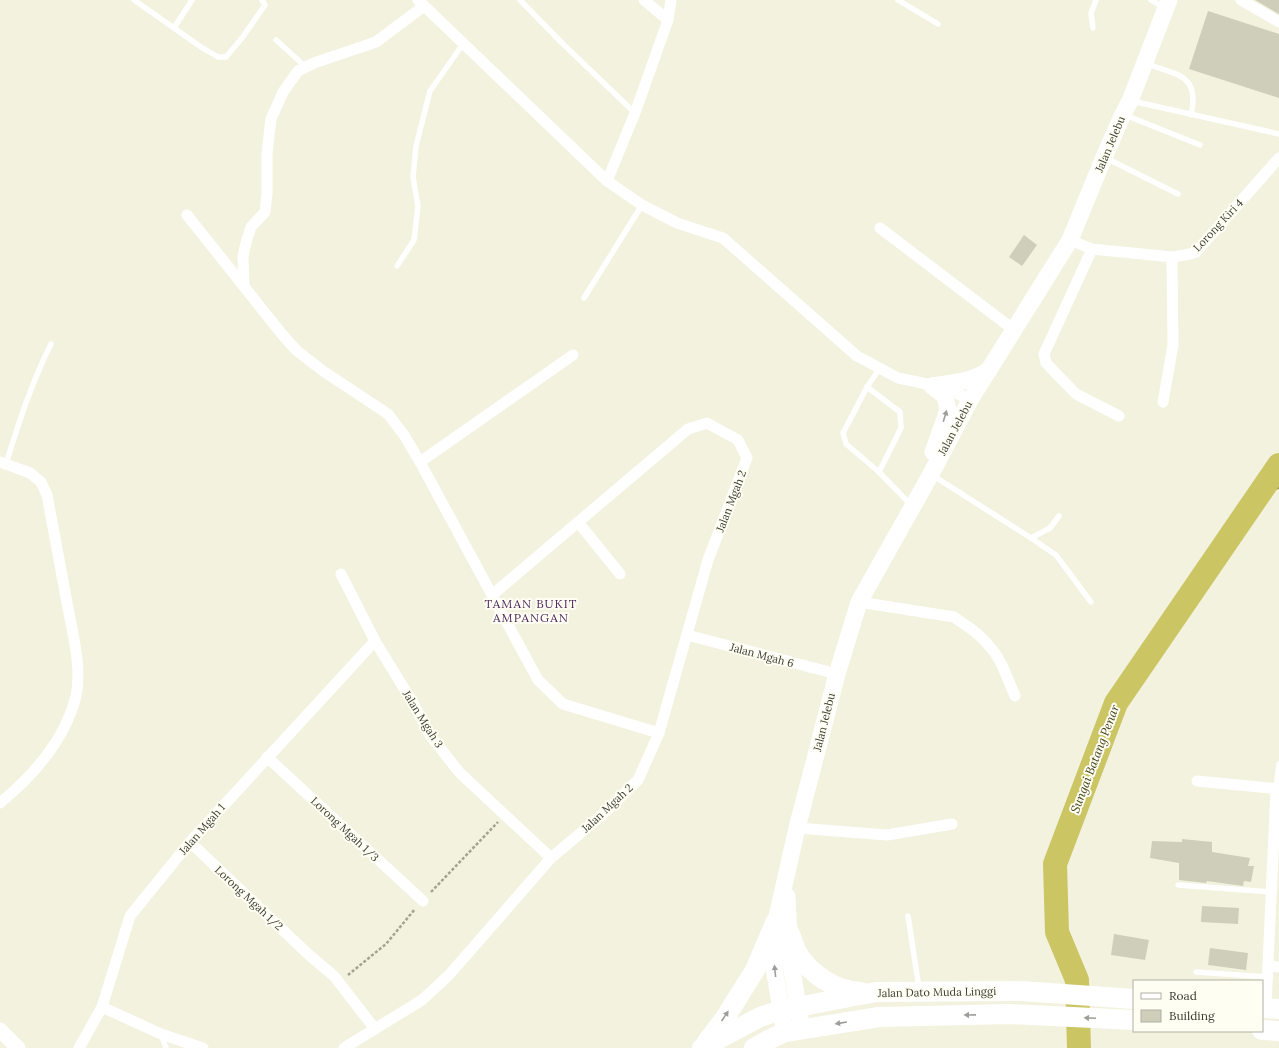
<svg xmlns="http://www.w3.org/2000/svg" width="1279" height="1048" font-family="Lora,serif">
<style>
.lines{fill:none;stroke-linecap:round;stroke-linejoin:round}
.stream{stroke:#a09c55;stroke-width:4}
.river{stroke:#cbc564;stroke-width:24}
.building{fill:#cecebb}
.path{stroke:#a2a293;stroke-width:2.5;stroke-dasharray:3 2;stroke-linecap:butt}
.lane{stroke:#fff;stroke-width:5.5}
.street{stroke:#fff;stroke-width:11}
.secondary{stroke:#fff;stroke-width:15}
.primary{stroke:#fff;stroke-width:17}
.highway{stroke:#fff;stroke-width:20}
.oneway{fill:#9d9d99}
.labels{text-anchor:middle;stroke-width:4;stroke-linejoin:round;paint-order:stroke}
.street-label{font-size:11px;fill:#3b3b33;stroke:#fffef3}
.neighbourhood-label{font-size:12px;letter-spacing:1px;fill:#4f295f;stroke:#fffef3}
.water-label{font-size:12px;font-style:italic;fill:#454219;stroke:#fffef3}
</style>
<rect width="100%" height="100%" fill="#f2f2de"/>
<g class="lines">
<polyline class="stream" points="1260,493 1279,487"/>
<polyline class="river" points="1079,1048 1077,980 1057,932 1055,864 1116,703 1279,465"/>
</g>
<g class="building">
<polygon points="1255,0 1279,0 1279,14"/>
<polygon points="1208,11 1279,34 1279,98 1189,69"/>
<polygon points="1024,235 1037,245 1022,266 1009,257"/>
<polygon points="1182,839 1212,842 1212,852 1250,858 1248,866 1254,866 1251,882 1244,881 1243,886 1207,881 1206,883 1179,880 1179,863 1150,858 1152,841 1182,842"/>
<polygon points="1202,906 1239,908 1238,924 1201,922"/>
<polygon points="1114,934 1149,940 1145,960 1111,955"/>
<polygon points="1210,948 1248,953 1246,970 1208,965"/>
</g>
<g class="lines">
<g class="path">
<polyline points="431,892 498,822"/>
<polyline points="348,975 386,944 415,909"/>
</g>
<g class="lane">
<polyline points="134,0 201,47 218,57 226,57 242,38 265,5 262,0"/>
<polyline points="520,0 562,43 635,113"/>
<polyline points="898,0 938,24"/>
<polyline points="1151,0 1165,8"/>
<polyline points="174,28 192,0"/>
<polyline points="1093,28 1091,13 1096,0"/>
<polyline points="276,40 306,67"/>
<path d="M1147,64C1178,75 1200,75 1191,115"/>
<polyline points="1132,101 1279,134"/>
<polyline points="1125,115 1200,145"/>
<polyline points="1106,158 1178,194"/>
<polyline points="397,266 414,240 418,206 413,177 416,146 430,91 463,44"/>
<polyline points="584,298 642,205"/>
<polyline points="880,368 867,387 843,433 846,444 879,472 911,505"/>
<polyline points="867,387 900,412 901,428 879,472"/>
<path d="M6,464C19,422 31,384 51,344"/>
<polyline points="932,475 1031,538 1056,555 1091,602"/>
<polyline points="1031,538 1050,528 1059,516"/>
<polyline points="1276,789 1279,764"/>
<polyline points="1178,885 1271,892"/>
<polyline points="908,916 919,988"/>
<polyline points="1196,972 1267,977"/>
<polyline points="161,1034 166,1048"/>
</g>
<g class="street">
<polyline points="418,0 607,181 642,205 677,223 723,238 857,356 898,378 947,388 970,400"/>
<polyline points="644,0 668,20"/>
<polyline points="1241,0 1279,22"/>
<polyline points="607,181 635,113 668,20 671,0"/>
<polyline points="187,215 281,333 296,350 323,371 388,414 404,435 420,462 538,680 563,704 659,733"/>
<polyline points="880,228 1014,330"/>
<polyline points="1070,240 1092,249 1172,257 1190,254 1196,252 1279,158"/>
<polyline points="1092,249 1044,354 1046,363 1076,394 1119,416"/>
<polyline points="244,286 243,256 247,239 251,227 265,212 267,194 267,153 271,119 283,92 298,71 314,63 376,42 424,6"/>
<polyline points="1163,402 1173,345 1172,257"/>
<path d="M0,462L30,473L41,482L47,495C54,533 61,571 68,608C73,635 82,669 76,696C65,740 34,775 0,803"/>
<polyline points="420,462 573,355"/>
<polyline points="578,522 620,574"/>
<polyline points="341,574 375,641 413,703 430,735 459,772 551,858"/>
<polyline points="859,602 954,617 974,631 984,640 995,653 1002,665 1015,696"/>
<polyline points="687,635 837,674"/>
<polyline points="267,757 423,901"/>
<polyline points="1197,781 1279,789"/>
<polyline points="797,828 887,835 952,824"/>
<polyline points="190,842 308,954 334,976 375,1029"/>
<polyline points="1268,966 1279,967"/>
<polyline points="102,1007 161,1034 203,1048"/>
<polyline points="1266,1008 1276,789"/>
<polyline points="79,1048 102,1007 130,916 190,842 375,641"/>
<polyline points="344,1048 422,1000 449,975 551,858 602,815 638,780 659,733 708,560 747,458 738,440 707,423 688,429 492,595"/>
</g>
<polyline class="secondary" points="0,1030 18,1048"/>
<g class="primary">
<polyline points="932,386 945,396 948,410 933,452"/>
<path d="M932,386C952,383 972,382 989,370"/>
<polyline points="787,896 790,959 802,1029"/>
<polyline points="785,1032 774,968 776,921 797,828 837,674 859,602 931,474 970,400 1070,240 1104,157 1123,114 1130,101 1169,0"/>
</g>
<g class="highway">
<path d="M789,932C792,938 794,946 797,952C809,974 836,991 861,992"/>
<polyline points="1262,1008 1279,1009"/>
<polyline points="1262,1030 1279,1031"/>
<polyline points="706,1043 725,1018 755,970 776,921"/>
<polyline points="702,1048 760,1017 781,1010 876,992 1021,991 1134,999"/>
<polyline points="754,1048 770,1039 785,1032 879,1017 1009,1014 1134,1020"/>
</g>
</g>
<defs><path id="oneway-solid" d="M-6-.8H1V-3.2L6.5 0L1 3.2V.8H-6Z"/></defs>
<g class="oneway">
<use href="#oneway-solid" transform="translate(945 416) rotate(-73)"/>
<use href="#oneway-solid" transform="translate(775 971) rotate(-96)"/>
<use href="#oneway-solid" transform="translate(970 1015) rotate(179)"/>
<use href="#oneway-solid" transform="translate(725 1016) rotate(-56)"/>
<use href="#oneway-solid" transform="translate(1090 1018) rotate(-177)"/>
<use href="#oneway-solid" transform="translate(841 1023) rotate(171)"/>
</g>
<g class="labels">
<g class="street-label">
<text transform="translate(1110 144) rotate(-67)" y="4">Jalan Jelebu</text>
<text transform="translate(1218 225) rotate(-47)" y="4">Lorong Kiri 4</text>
<text transform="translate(955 428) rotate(-62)" y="4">Jalan Jelebu</text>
<text transform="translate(731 501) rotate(-69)" y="4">Jalan Mgah 2</text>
<text transform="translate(762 655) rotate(15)" y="4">Jalan Mgah 6</text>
<text transform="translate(423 719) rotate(58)" y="4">Jalan Mgah 3</text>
<text transform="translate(824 722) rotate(-76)" y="4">Jalan Jelebu</text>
<text transform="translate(607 808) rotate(-43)" y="4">Jalan Mgah 2</text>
<text transform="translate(202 829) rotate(-49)" y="4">Jalan Mgah 1</text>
<text transform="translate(345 829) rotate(43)" y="4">Lorong Mgah 1/3</text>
<text transform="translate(249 898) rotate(43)" y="4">Lorong Mgah 1/2</text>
<text transform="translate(937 992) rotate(-1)" y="4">Jalan Dato Muda Linggi</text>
</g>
<g class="neighbourhood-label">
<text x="531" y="608">TAMAN BUKIT<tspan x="531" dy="14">AMPANGAN</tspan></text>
</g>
<g class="water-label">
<text transform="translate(1095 759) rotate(-69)" y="4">Sungai Batang Penar</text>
</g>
</g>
<rect x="1133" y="980" width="130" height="52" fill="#fffef3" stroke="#b1b0a6"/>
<rect x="1141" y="993" width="20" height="6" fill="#ffffff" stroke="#b1b0a6"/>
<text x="1169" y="1000" font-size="12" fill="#3b3b33">Road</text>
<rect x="1141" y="1010" width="20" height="12" fill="#cecebb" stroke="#b1b0a6"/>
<text x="1169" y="1020" font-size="12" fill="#3b3b33">Building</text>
</svg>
